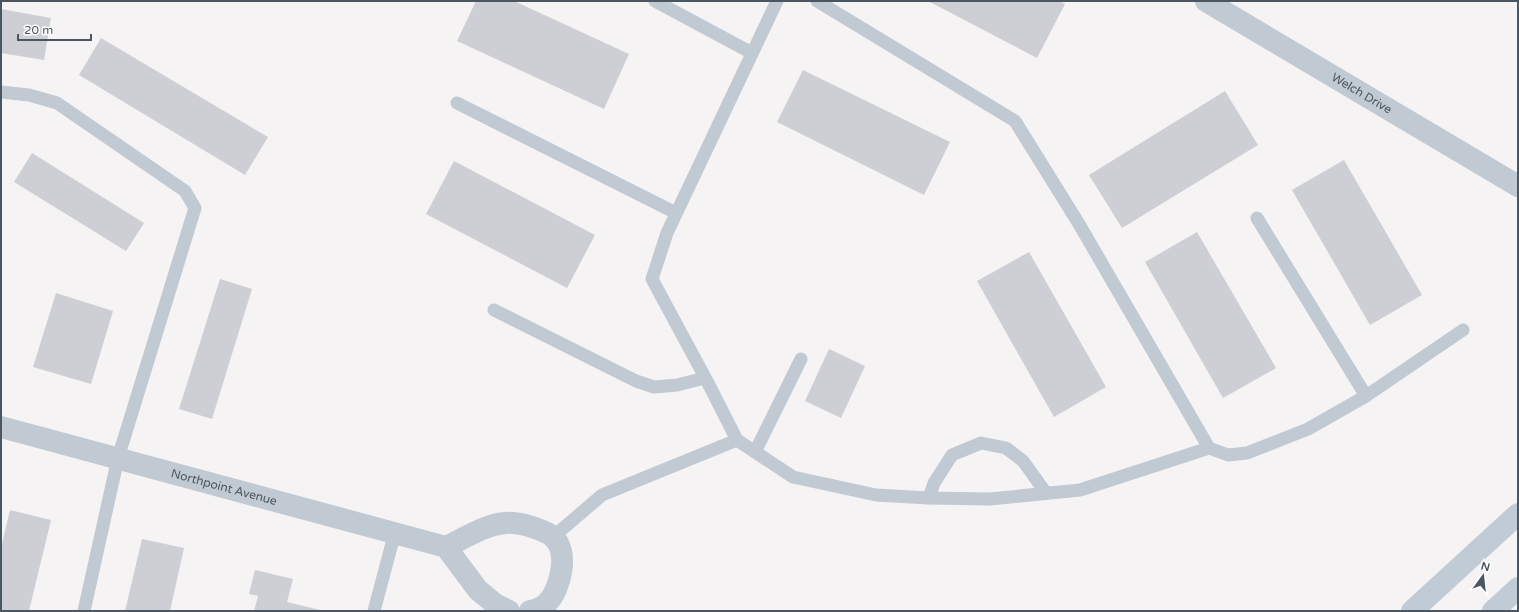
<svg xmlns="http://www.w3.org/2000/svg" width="1519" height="612" font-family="'Varela Round',sans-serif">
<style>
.building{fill:#cdcfd5}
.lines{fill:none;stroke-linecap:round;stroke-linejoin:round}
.lane{stroke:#c1cad2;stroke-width:13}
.street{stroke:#c1cad2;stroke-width:22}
.secondary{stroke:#c1cbd6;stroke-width:22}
.labels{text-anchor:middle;stroke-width:3;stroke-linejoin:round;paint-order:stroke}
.street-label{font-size:12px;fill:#4a5661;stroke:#fff}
</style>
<rect width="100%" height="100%" fill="#f5f3f3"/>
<g class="building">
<polygon points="476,1 514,1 629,54 604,109 457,41"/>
<polygon points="928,1 1059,1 1065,4 1037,58"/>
<polygon points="1,9 51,18 44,60 1,53"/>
<polygon points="101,38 268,137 245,175 79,75"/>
<polygon points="803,70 950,142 924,195 777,122"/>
<polygon points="1225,91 1258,145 1122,228 1089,175"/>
<polygon points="32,153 144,223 126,251 14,182"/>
<polygon points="1344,160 1422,295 1370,325 1292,190"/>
<polygon points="454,161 595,235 567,288 426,214"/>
<polygon points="1197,232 1276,368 1223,398 1145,262"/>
<polygon points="1029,252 1106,387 1054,417 977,281"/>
<polygon points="220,279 252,289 212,419 179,409"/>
<polygon points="56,293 113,311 91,384 33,367"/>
<polygon points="829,349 865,366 841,418 805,401"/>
<polygon points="10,510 51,520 29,611 1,611 1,548"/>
<polygon points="142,539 184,548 170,611 125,611"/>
<polygon points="255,570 293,579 287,602 324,611 254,611 258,596 249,594"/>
</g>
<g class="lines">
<g class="lane">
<polyline points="655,1 752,53"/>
<polyline points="1,92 29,95 57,103 185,191 195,208 118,458 84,611"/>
<polyline points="457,103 676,213"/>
<polyline points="1257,218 1366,396"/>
<polyline points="494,310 636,381 654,387 677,385 705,378"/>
<polyline points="737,440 793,477 876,495 929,498 990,499 1080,490 1209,448 1079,224 1015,121 817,1"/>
<polyline points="1209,448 1228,455 1247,453 1308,429 1366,396 1463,330"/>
<polyline points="755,452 801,359"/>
<polyline points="929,498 934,483 952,455 981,443 1006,448 1023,461 1046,493"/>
<polyline points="553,537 602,495 737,440 707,381 652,279 667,233 777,1"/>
<polyline points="374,611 395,532"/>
</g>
<g class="street">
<path id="s1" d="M1206,1L1518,186"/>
<path id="s2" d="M1,427L446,547L478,590L495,604L509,611"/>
<path d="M446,547C465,538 484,525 505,523C513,522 522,524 529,526C537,529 545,531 552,536C570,550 561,589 547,603C543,607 536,610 530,611"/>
</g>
<g class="secondary">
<polyline points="1412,611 1518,514"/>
<polyline points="1493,611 1518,588"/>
</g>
</g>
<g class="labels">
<g class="street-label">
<text dy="4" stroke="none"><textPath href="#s1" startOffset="181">Welch Drive</textPath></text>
<text dy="4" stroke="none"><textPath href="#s2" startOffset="231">Northpoint Avenue</textPath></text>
</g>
</g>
<rect width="1519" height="612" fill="none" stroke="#4a5661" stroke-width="4"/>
<g transform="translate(1483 576) rotate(15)" stroke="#ffffff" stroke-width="3" paint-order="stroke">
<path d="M0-3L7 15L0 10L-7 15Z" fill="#4a5661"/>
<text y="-6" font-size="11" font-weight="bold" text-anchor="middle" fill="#4a5661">N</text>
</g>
<path d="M18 34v6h73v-6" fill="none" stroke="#4a5661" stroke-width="2"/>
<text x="24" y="34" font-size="12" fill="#4a5661" stroke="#ffffff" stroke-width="3" paint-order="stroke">20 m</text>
</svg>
